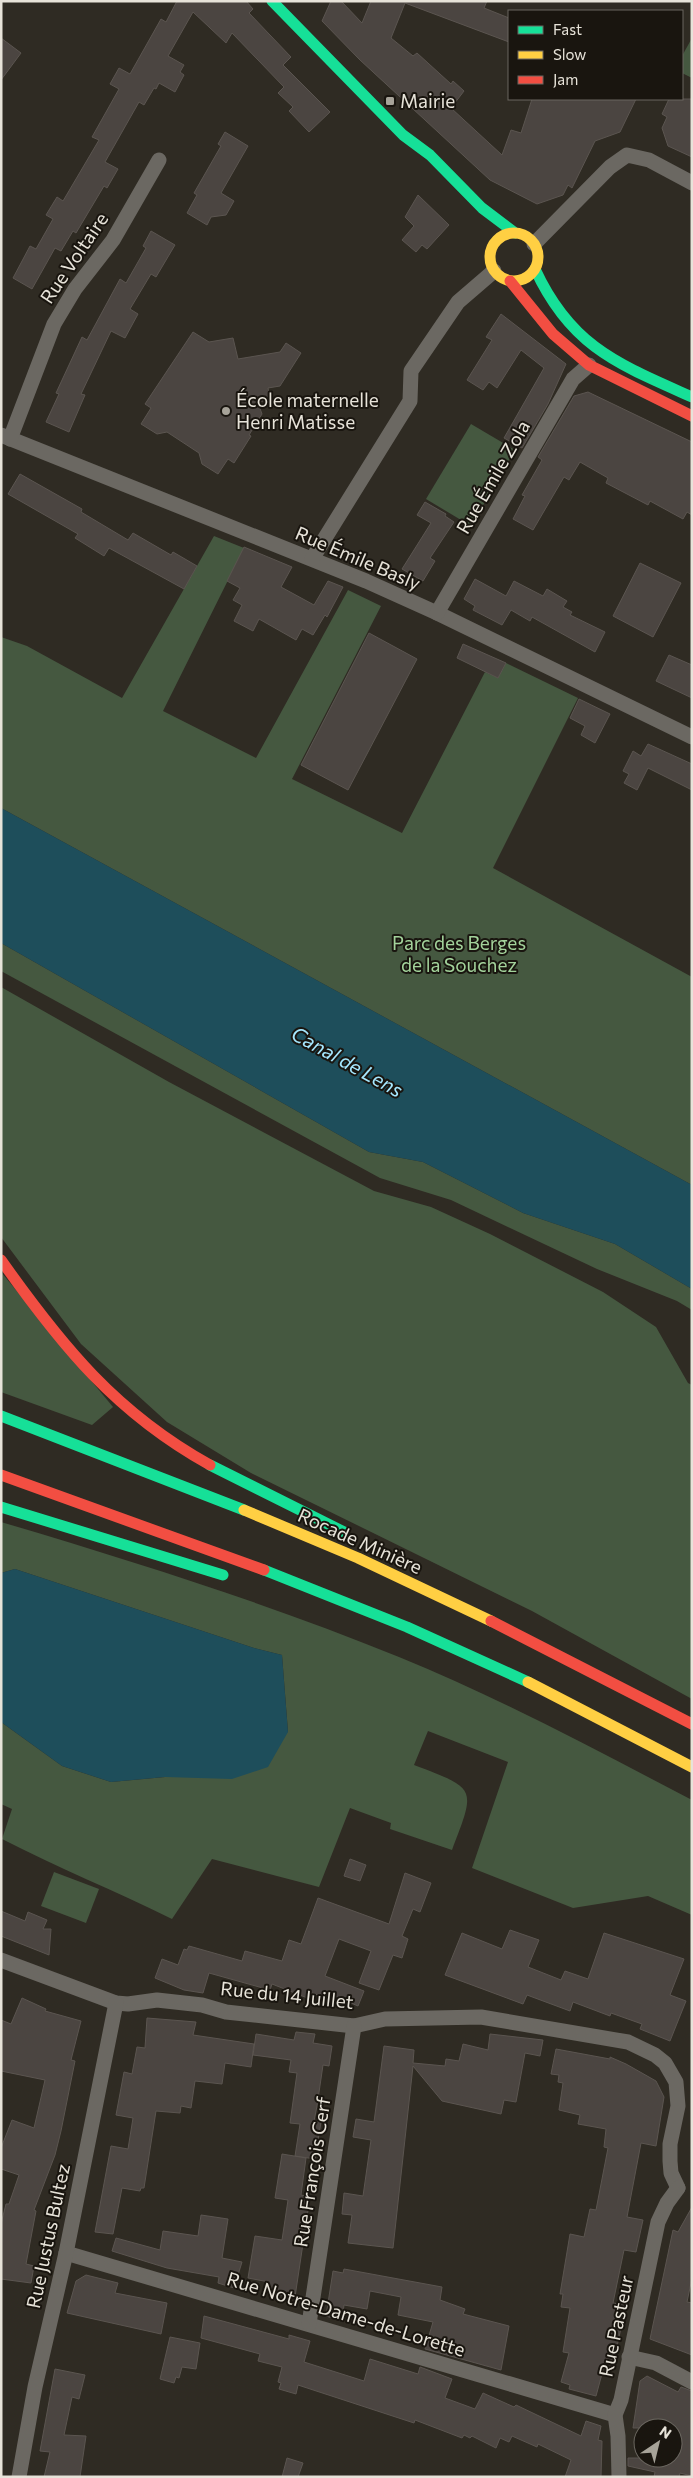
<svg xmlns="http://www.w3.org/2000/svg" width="693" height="2478" font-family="Commissioner,sans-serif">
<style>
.green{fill:#455840}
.water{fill:#1e4e5b}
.building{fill:#4b4541;stroke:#5b5550}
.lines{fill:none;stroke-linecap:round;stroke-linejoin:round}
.street{stroke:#6b6862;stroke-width:15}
.fast{stroke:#16e098;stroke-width:11}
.slow{stroke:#ffcf43;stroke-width:11}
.jam{stroke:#f24e42;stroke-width:11}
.poi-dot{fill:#a7a399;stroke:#19150f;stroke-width:2}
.labels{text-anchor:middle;stroke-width:4;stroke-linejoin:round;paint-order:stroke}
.poi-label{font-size:19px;fill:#e7e3d9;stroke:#19150f;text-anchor:start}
.street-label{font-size:19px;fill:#e7e3d9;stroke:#19150f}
.park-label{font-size:19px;fill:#a3d39b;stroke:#19150f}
.water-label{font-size:20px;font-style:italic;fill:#a5e7fe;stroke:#19150f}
</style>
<rect width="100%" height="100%" fill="#2f2b23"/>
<g class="green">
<polygon points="692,38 692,78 682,73 682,56"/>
<polygon points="471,424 515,450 471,526 426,499"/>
<polygon points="214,536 244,548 163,711 256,758 348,590 381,606 292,779 402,833 485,672 498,678 506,663 578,698 493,868 692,977 692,1185 1,808 1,637 27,646 122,698"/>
<polygon points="1,943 369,1152 423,1162 523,1213 615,1244 692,1289 692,1310 677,1301 597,1269 451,1200 380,1178 1,971"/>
<polygon points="1,987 169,1082 374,1191 431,1207 490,1234 603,1292 656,1327 688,1383 692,1385 692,1699 532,1611 251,1473 167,1422 81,1344 1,1237"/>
<polygon points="1,1272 113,1407 92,1425 1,1392"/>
<path d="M1,1522C136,1562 269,1604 399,1657C500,1698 596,1750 692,1800V1915L648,1896L573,1908L472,1868L508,1762L428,1731L414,1765C477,1789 476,1787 452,1850L390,1829L391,1823L350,1808L319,1887L212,1859L172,1919C116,1891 58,1868 2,1839L12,1809L1,1804V1722L62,1766L111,1782L165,1777L288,1732L282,1655L254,1648L15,1569L1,1573Z"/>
<polygon points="54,1872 99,1889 86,1923 41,1906"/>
</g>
<g class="water">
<polygon points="1,808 692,1185 692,1289 615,1244 523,1213 423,1162 369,1152 1,943"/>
<polygon points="15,1569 254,1648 282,1655 288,1732 268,1767 232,1779 165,1777 111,1782 62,1766 1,1722 1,1573"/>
</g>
<g class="building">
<polygon points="177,1 246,1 253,9 249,13 291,57 283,65 330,112 309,132 289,111 293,107 278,93 284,87 232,33 226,43 193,12 168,56 184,65 180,72 184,75 175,92 159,83 156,89 154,88 144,105 139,102 105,162 118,169 107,188 104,186 76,233 73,231 61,251 55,248 32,289 13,278 30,246 36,249 53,219 46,215 57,197 63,201 99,140 92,137 119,89 110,84 119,68 130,74 161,19 166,22"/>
<polygon points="331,1 341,1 362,23 371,1 487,1 484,8 509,18 509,42 405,3 391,38 413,56 417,53 451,84 453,81 464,91 451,108 502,155 511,130 521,133 532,99 636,99 620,132 595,141 572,188 568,185 563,195 537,204 490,180 360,60 322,21"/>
<polygon points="1,38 21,53 1,80"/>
<polygon points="669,99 692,99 692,157 668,146 662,128 667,117 662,114"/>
<polygon points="225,132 248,146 221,193 234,201 226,215 211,217 207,225 187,213 197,195 194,193 221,146 218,144"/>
<polygon points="418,195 449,225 427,249 422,245 416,252 402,240 414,226 405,217"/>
<polygon points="151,231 175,245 156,277 151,274 130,309 138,314 125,338 111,331 81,394 85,395 69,432 46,422 59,394 56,393 82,337 87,340 120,279 126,283 146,248 143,246"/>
<polygon points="501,314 566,364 548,404 522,448 504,438 544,368 521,350 497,388 489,382 483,390 467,380 492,340 486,337"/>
<polygon points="193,332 209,342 233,338 238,359 280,352 286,343 301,353 280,386 268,388 270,398 258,403 262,414 249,435 251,436 234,463 228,459 218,474 202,464 199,453 167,432 157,434 141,424 151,408 145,404"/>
<polygon points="588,392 692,442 692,515 687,512 683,519 650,501 648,505 606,483 608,478 580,462 569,480 564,477 533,530 513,519 525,496 522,495 542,460 538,457 574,396"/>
<polygon points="20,474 82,509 81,512 128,540 133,533 171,555 173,552 197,566 184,589 109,548 104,556 75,538 78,534 8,494"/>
<polygon points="425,502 446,514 445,516 454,522 430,558 435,561 423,581 402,569 431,523 417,515"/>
<polygon points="244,547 292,567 281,587 314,605 328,581 343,587 327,617 325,615 313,635 302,629 296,640 259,619 253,631 234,621 242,605 233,600 240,588 227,581"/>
<polygon points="640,563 681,583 653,637 613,616"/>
<polygon points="475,579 506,596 514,581 543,596 547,589 567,601 563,607 572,612 570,615 605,632 595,652 532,617 530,621 511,610 502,625 473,610 475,606 464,599"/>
<polygon points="369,633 417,659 348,790 301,765"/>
<polygon points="463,644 506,663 498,678 457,658"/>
<polygon points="669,655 692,665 692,698 656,681"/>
<polygon points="579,699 610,714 595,743 581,735 585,726 570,718"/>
<polygon points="648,744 692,764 692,790 648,768 637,790 624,783 629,774 623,771 633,751 641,756"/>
<polygon points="350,1859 366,1865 360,1881 344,1876"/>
<polygon points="405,1873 431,1883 420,1912 413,1909 402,1936 408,1939 402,1958 393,1955 379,1990 359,1983 371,1951 339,1939 325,1976 364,1991 358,2006 330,1994 328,1998 312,1993 310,1999 272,1984 270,1990 209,1973 203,1993 184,1990 155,1978 162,1959 178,1965 184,1949 187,1950 189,1946 242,1961 245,1951 282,1961 289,1940 301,1944 318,1898 389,1924"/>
<polygon points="1,1911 25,1921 28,1912 47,1920 43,1929 51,1929 49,1955 1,1936"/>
<polygon points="510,1930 539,1940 528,1967 561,1980 565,1971 588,1979 604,1933 684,1959 670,1995 686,2001 670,2041 640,2029 642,2024 611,2013 610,2016 573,2002 570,2011 527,1995 523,2004 445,1975 462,1933 502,1949"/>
<polygon points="22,1998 46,2009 45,2011 81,2021 71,2060 75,2061 61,2131 55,2155 34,2210 36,2211 26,2264 34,2266 31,2283 1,2279 1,2224 6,2204 9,2204 19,2175 1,2169 1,2148 12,2120 34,2128 45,2080 1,2071 1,2020 11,2024"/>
<polygon points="147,2018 196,2022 193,2035 254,2044 251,2067 225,2063 222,2084 195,2081 191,2108 181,2106 180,2113 156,2111 144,2188 141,2188 140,2191 122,2188 113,2234 95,2232 111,2146 128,2149 133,2118 116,2115 124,2072 132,2074 137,2047 145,2048"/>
<polygon points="296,2032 315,2034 313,2043 332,2046 329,2066 323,2065 317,2106 314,2121 321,2122 315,2159 295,2156 300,2124 290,2123 297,2073 289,2072 291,2060 253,2055 256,2034 294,2040"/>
<polygon points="490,2034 543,2040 540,2056 525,2053 516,2102 504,2100 501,2114 442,2101 413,2066 393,2248 348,2243 352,2215 342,2214 344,2193 363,2196 371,2140 353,2137 356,2119 374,2122 384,2046 414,2050 413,2063 445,2066 446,2059 459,2061 463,2044 488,2050"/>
<polygon points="556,2049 610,2059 610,2057 626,2064 656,2081 664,2097 656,2146 641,2143 627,2217 643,2220 636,2252 624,2250 613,2303 626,2305 614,2360 606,2359 596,2396 569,2389 570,2385 561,2382 569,2353 563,2352 570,2308 561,2307 563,2294 560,2294 570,2234 584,2237 590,2209 596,2210 608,2148 604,2147 606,2129 578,2124 580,2115 559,2110 563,2083 558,2082 559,2075 551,2074"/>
<polygon points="282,2154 306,2158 301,2195 310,2197 295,2297 274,2294 275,2291 268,2290 269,2282 248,2278 255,2236 282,2240 288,2200 275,2198"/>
<polygon points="692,2207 692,2278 687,2302 692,2303 692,2355 650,2339 673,2230 678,2232"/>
<polygon points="201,2215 228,2219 222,2258 242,2262 234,2288 218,2283 219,2277 167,2268 112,2251 116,2238 160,2250 163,2231 198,2236"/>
<polygon points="344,2269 442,2287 440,2300 465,2309 463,2314 509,2326 501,2370 425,2349 433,2322 398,2315 401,2297 370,2291 367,2309 344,2305 342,2321 326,2316 333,2271 343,2273"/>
<polygon points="86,2275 118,2283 115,2293 167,2303 161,2334 67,2313 76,2281"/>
<polygon points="204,2316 289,2339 289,2335 310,2341 304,2362 364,2381 370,2359 418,2374 420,2367 452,2379 445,2398 475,2409 483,2393 514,2407 516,2405 581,2436 586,2421 601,2426 598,2440 602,2441 601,2477 565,2477 571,2460 538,2444 537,2447 512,2436 509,2442 500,2438 496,2448 472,2436 470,2438 464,2435 462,2438 415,2420 414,2423 298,2385 296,2394 279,2389 281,2383 278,2382 282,2367 258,2361 260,2354 201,2338"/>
<polygon points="170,2337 200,2343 196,2369 182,2367 179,2378 176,2377 174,2383 160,2379"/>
<polygon points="55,2369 85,2375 79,2399 72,2397 64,2435 86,2436 80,2477 44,2477 50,2452 40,2451"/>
<polygon points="647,2376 678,2392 681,2387 692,2391 692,2476 680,2473 679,2477 654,2477 655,2472 628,2466 628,2458 673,2458 673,2428 633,2428 640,2381"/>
<polygon points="287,2458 303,2463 298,2477 282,2477"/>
</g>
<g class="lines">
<g class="street">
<polyline points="534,244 610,167 627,155 649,160 692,183"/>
<polyline points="1,435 366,581 437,613 692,737"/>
<polyline points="10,439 54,324 75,289 113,240 159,160"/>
<polyline points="312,559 410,401 411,371 458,302 494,271"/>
<polyline points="437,613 573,379 589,365"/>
<polyline points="1,1960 116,2003 128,2004 157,2000 202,2005 226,2012 354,2026 385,2019 481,2017 628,2042 655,2055 665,2063 676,2082 678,2106 670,2144 670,2161 671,2173 678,2188"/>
<polyline points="66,2253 615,2415"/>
<polyline points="309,2324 354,2026"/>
<polyline points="629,2357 656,2363 692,2382"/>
<polyline points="19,2477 35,2387 66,2253 116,2003"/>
<polyline points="619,2477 618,2436 615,2415 621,2400 658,2222 667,2203 678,2188"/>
</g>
<g class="fast">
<polyline points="272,1 403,135 430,155 482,208 515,233"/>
<path d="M535,269C571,347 618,364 692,397"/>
<polyline points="1,1416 244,1510"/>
<polyline points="210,1465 344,1532"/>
<polyline points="1,1507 223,1575"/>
<polyline points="264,1570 407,1627 528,1682"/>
</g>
<g class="slow">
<circle cx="514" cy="257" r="24"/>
<polyline points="244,1510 358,1558 491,1621"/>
<polyline points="528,1682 692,1767"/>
</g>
<g class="jam">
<polyline points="510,281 553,334 589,365 692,416"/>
<path d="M1,1260C62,1346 116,1413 210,1465"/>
<polyline points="1,1475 264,1570"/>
<polyline points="491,1621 692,1724"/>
</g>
</g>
<g class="poi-dot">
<rect x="385" y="96" width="10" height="10" rx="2.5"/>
<circle cx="226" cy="411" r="5"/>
</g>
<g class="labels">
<g class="poi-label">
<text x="400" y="108">Mairie</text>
<text x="236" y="407">École maternelle<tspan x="236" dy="22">Henri Matisse</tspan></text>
</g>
<g class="street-label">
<text transform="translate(74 258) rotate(-56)" y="7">Rue Voltaire</text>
<text transform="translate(493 477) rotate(-60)" y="7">Rue Émile Zola</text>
<text transform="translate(358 558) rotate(23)" y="7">Rue Émile Basly</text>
<text transform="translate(360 1541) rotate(24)" y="7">Rocade Minière</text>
<text transform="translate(287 1995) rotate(6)" y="7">Rue du 14 Juillet</text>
<text transform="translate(312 2172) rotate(-81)" y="7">Rue François Cerf</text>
<text transform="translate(48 2236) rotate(-78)" y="7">Rue Justus Bultez</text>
<text transform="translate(346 2314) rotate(17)" y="7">Rue Notre-Dame-de-Lorette</text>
<text transform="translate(616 2326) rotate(-78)" y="7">Rue Pasteur</text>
</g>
<g class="park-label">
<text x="459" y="950">Parc des Berges<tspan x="459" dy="22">de la Souchez</tspan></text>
</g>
<g class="water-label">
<text transform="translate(347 1062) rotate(29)" y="7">Canal de Lens</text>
</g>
</g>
<rect width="693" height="2478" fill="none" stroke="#e7e3d9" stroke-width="5"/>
<rect x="508" y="10" width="175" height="90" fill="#19150f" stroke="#6b6760"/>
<rect x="518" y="26" width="25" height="8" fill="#16e098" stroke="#6b6760"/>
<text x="553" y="35" font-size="15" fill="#e7e3d9">Fast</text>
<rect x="518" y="51" width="25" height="8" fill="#ffcf43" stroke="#6b6760"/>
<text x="553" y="60" font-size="15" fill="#e7e3d9">Slow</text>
<rect x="518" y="76" width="25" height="8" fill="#f24e42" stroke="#6b6760"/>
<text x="553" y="85" font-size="15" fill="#e7e3d9">Jam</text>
<g transform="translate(658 2443) rotate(35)"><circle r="24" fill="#19150f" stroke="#6b6760"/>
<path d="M0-4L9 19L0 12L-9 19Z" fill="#a7a399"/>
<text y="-8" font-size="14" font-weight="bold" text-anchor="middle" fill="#e7e3d9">N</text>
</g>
</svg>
